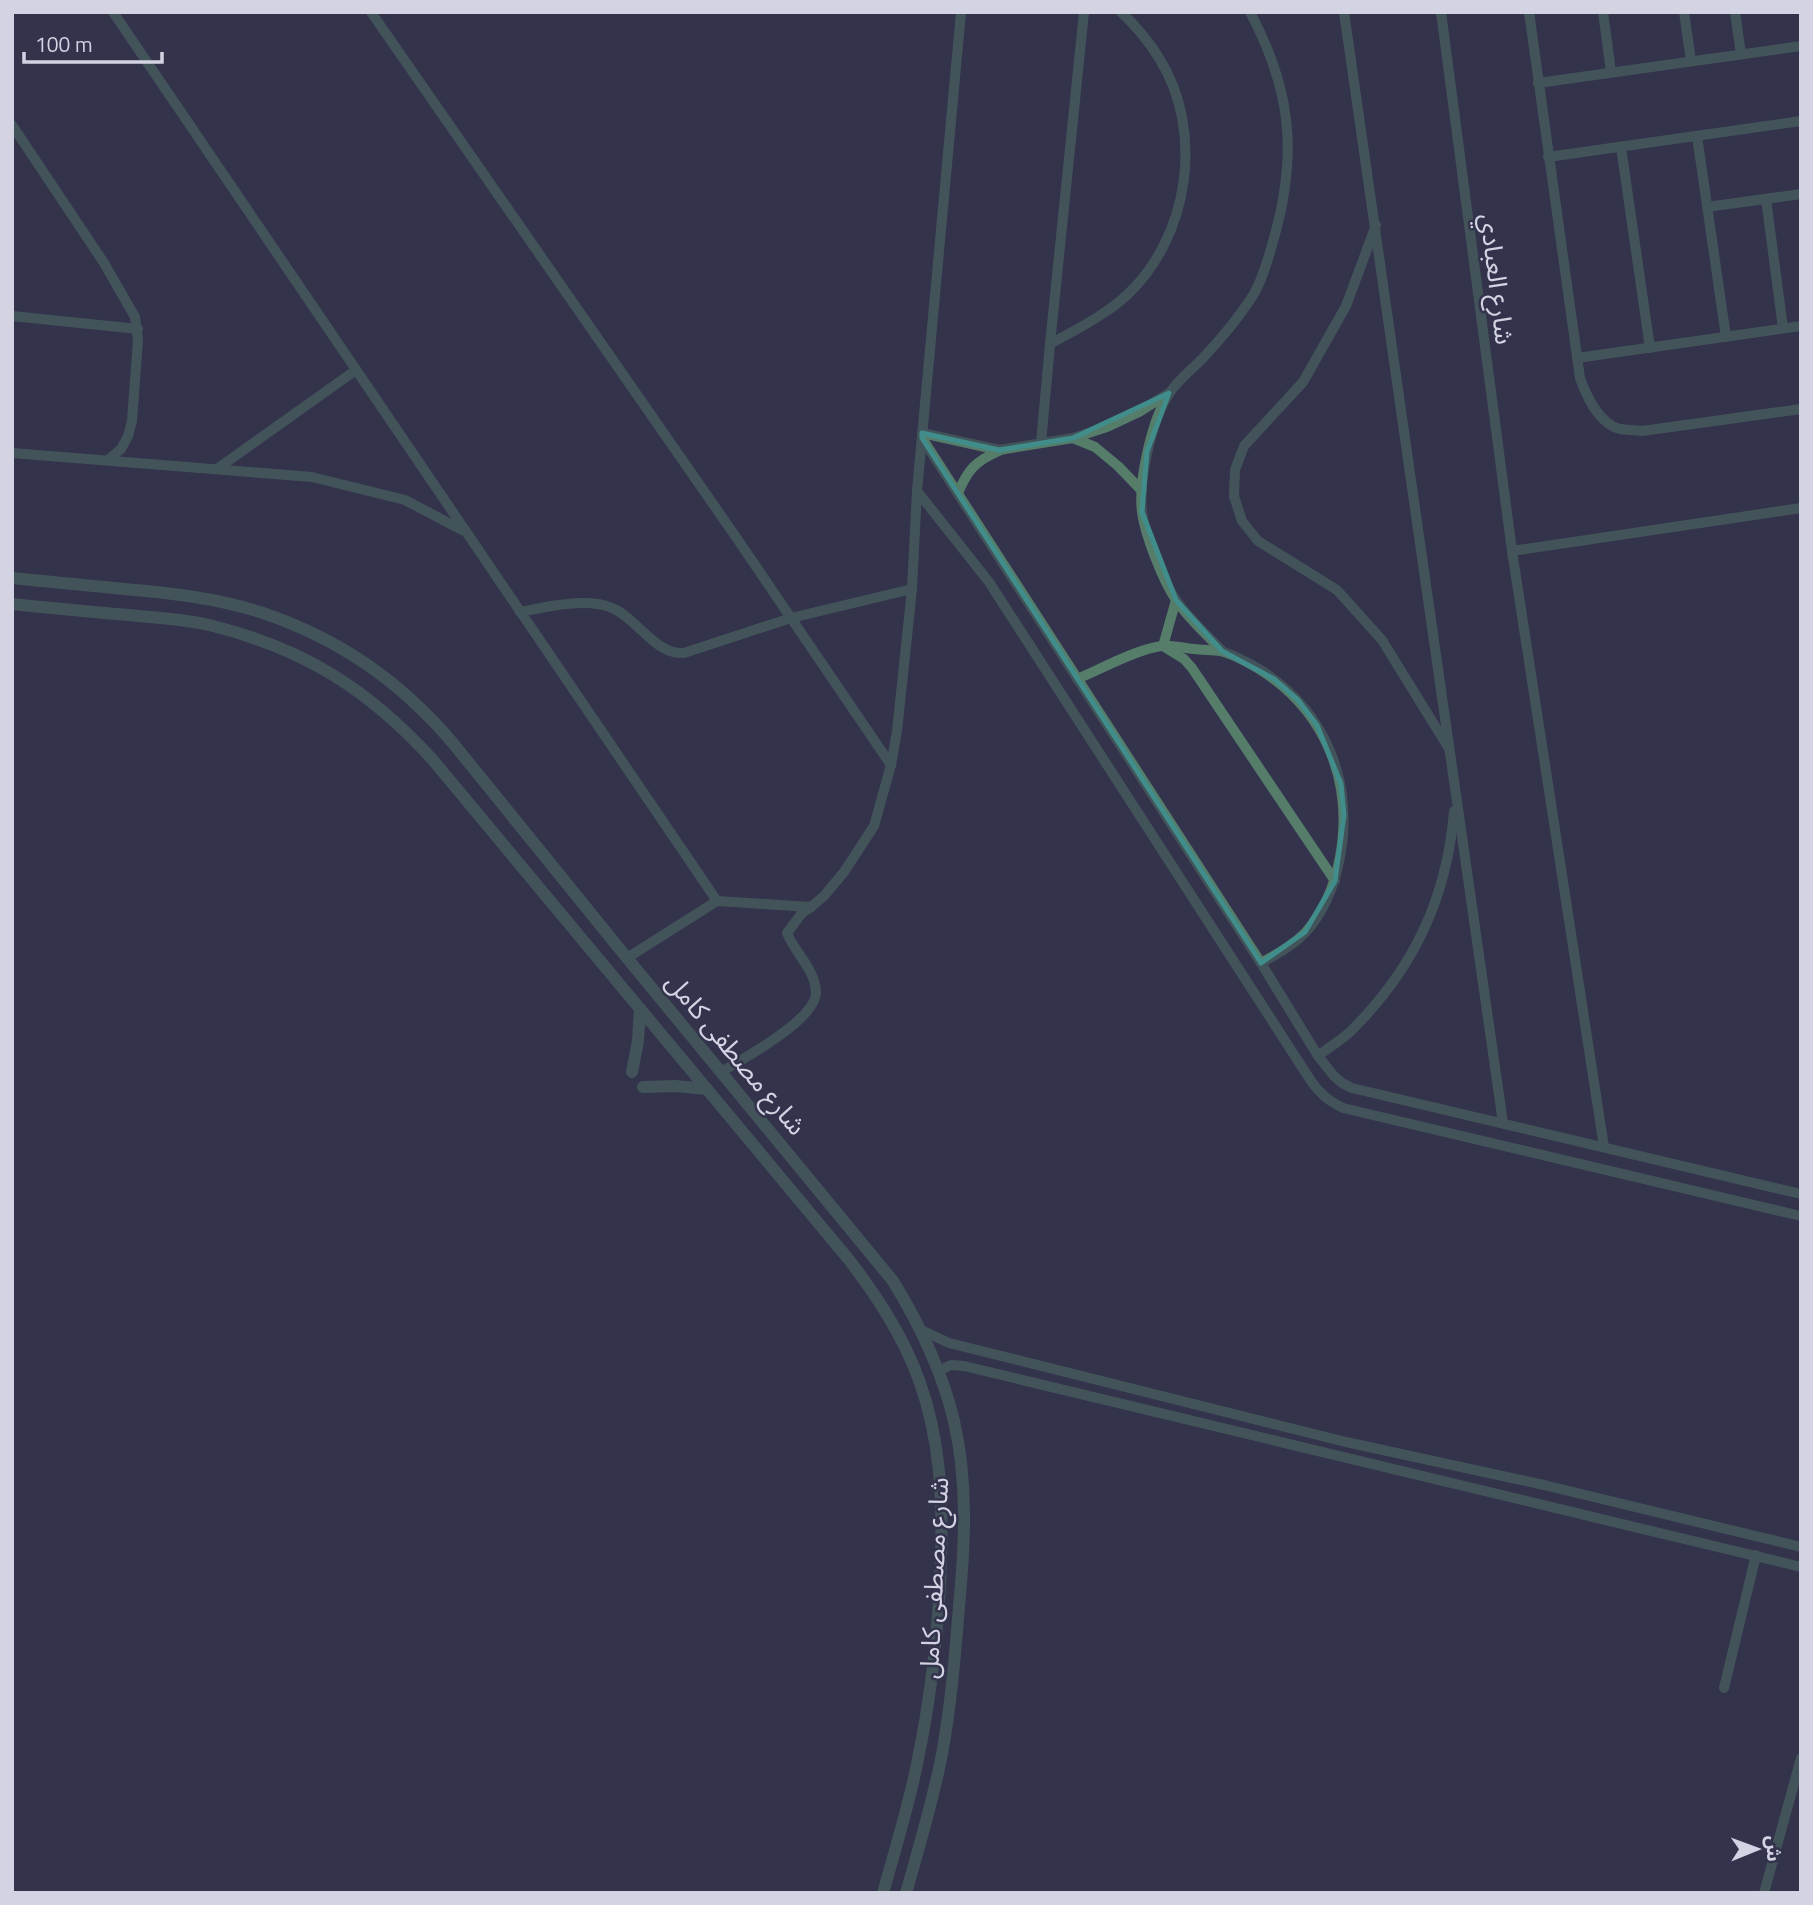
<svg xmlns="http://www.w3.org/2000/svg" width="1813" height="1905" font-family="'Titillium Web','Noto Sans Arabic',sans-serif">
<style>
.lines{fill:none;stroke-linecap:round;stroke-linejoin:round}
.minor{stroke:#557d6a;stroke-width:10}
.tertiary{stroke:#557d6a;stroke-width:12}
.marked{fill:none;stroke:#408d8c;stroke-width:5;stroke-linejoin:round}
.labels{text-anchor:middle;stroke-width:5;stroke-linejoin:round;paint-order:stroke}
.street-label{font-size:26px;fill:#d3d3e4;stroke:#33334d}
</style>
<rect width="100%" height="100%" fill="#33334d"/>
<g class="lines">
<g class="minor">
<polyline points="113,12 717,901"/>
<polyline points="371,12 738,540 891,765"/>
<polyline points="1344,12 1503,1123"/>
<polyline points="1441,12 1512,551 1604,1147"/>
<path d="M1529,12L1580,378C1586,395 1599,424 1620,429C1627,430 1635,430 1642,431L1801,409"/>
<polyline points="1603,12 1611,72"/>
<polyline points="1684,12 1691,61"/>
<polyline points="1735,12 1741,54"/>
<polyline points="1538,83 1801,46"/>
<polyline points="12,125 104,263 135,317 138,340 132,421 128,436 121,449 108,460"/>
<polyline points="1697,136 1726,337"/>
<polyline points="1621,147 1650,348"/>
<polyline points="1548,157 1801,121"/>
<polyline points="1766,199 1783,328"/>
<polyline points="1707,207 1801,194"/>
<polyline points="1376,225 1346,306 1303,382 1244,446 1235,470 1234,496 1242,521 1258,541 1337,590 1382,640 1448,747"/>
<polyline points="12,316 138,329"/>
<path d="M1050,344C1077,329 1104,316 1127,295C1189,237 1205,131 1159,58C1148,40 1136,26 1121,12"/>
<polyline points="1577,358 1801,326"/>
<polyline points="922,433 999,450 1073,438 1107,427 1139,412 1169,393"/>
<polyline points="922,438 1261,963 1318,1056 1334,1076 1342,1083 1352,1088 1801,1194"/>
<polyline points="1073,438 1095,447 1118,466 1142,491"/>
<polyline points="1041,443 1050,344 1084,12"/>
<polyline points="12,453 312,477 405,500 462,530"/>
<polyline points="217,469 356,370"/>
<path d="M917,491L989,582L1311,1081C1320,1094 1329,1101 1343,1108L1801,1216"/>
<path d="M958,493C968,469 976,461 999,451"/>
<polyline points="1512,551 1801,508"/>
<polyline points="1176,600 1163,646 1184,659 1192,668 1335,881"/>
<path d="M520,612C546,607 587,597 612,608C637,618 655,655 684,653L791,618L912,589"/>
<path d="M1222,651C1208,636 1187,617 1176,600C1163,581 1145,535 1142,512C1138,481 1152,419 1169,394C1177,381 1191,370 1202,359C1220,340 1237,320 1252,297C1262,282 1269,256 1274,238C1298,153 1291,89 1250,12"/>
<path d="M1077,679C1101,669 1137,649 1162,646C1172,645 1183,648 1194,649C1202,650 1212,650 1220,651C1233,654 1247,662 1259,669C1325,710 1354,781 1340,857C1335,884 1324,912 1305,933C1292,946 1277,954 1261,963"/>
<polyline points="627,958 717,901 811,907 824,896 844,872 874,826 891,765 897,731 912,589 917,491 961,12"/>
<path d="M1318,1056C1329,1047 1342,1040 1352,1030C1414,968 1447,898 1454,811"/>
<path d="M721,1072C743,1059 817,1019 816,992C815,969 795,953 787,933L802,913L811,907"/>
<polyline points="921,1330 949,1343 1346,1442 1544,1485 1801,1547"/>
<polyline points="938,1371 951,1365 964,1366 1801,1567"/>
<polyline points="1724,1688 1756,1555"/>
<polyline points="1764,1893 1801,1758"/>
</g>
<g class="tertiary">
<path d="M12,578C49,582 87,585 124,589C170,593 216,598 260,612C338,638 399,680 452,742L627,958L893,1281C920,1325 942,1371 954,1421C968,1482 965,1545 959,1606C955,1656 951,1705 942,1754C933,1801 919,1847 906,1893"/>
<path d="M12,604C51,608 90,612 129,615C157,618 186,619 213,626C305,649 369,690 432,759L850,1261C878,1298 903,1336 919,1380C940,1438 943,1497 941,1558C939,1627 931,1697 917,1764C908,1808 895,1850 883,1893"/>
<polyline points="632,1072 638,1041 640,1009"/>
<polyline points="643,1087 675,1086 707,1089"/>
</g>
</g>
<path d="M0 0H1813V1905H0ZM1169,393L1147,452L1142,512L1176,600L1222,651L1274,679L1298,700L1317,725L1341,784L1344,815L1335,881L1305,932L1261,963L922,438V433L999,450L1073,438Z" fill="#33334d" fill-opacity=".55" fill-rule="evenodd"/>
<path class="marked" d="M1169,393L1147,452L1142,512L1176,600L1222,651L1274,679L1298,700L1317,725L1341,784L1344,815L1335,881L1305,932L1261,963L922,438V433L999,450L1073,438Z"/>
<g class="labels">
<g class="street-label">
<text transform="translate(1497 279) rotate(83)" y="9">شارع العبادي</text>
<text transform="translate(736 1054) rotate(50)" y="9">شارع مصطفى كامل</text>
<text transform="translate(934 1578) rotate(-87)" y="9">شارع مصطفى كامل</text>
</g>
</g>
<rect width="1813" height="1905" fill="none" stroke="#d3d3e4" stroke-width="28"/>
<g transform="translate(1757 1849) rotate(89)" stroke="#33334d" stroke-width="5" paint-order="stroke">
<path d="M0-5L12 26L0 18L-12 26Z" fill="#d3d3e4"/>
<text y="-10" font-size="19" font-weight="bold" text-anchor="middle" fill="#d3d3e4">ش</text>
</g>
<path d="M24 52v10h138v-10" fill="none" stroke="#d3d3e4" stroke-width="3.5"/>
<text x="35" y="52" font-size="21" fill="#d3d3e4" stroke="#33334d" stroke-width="5" paint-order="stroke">100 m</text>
</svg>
